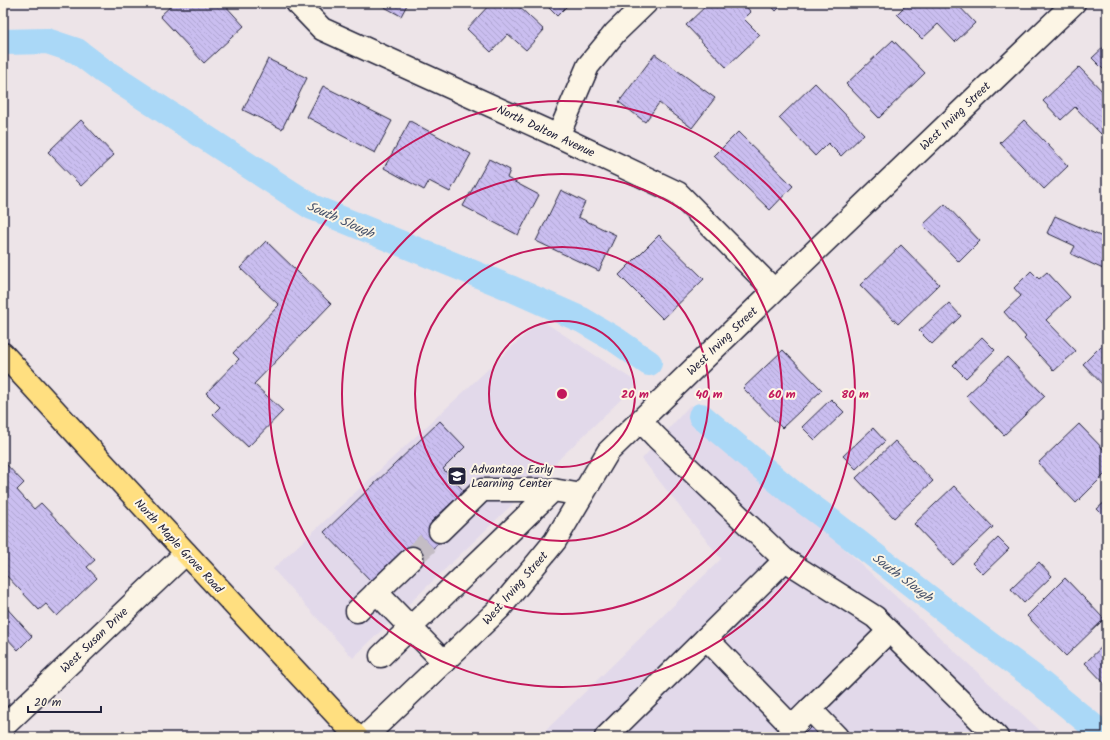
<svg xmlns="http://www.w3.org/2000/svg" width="1110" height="740" font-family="Kalam,sans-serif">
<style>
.built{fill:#e2d9ea}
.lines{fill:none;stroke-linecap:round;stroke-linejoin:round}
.canal{stroke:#aad8f7;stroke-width:26}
.building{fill:url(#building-back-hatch);stroke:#22223b}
.minor-tunnel{stroke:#c4bdc5;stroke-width:22;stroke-dasharray:22 11;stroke-linecap:butt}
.minor-casing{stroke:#22223b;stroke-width:25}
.major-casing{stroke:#22223b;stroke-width:25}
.minor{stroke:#fcf5e5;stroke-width:22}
.major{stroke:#ffdf80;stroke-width:22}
.ring{fill:none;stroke:#c2185b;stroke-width:2}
.labels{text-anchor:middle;stroke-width:4;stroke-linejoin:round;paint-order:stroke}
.street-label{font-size:12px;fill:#22223b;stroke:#fcf5e5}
.poi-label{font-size:12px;fill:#22223b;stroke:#fcf5e5;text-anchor:start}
.water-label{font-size:13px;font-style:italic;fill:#44506a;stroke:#fcf5e5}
.centre{fill:#c2185b;stroke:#fcf5e5;stroke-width:2}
.ring-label{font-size:12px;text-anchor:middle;font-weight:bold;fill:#c2185b;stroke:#fcf5e5;stroke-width:4;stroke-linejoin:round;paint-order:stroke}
</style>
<defs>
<pattern id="building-back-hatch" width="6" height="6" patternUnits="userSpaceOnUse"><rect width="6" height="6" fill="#cabef0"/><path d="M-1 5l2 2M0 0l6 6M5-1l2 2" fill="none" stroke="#ada3cf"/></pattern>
</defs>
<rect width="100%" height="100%" fill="#ede4e8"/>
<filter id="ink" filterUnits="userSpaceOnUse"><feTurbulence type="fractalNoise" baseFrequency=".025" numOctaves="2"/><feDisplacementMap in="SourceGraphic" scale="8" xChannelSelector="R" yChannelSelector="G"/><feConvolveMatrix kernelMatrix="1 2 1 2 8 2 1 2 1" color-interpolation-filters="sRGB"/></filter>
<g filter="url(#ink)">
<g class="built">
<polygon points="541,320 638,383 353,658 273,569"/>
<polygon points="690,405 1047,737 539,737 721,559 642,459"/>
</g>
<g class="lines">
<g class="canal">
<polyline points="3,42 47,41 77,51 102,70 312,207 510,288 582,320 616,340 649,363"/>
<polyline points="701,416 790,491 828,519 970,630 1032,676 1106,737"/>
</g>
</g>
<g class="building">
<polygon points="174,3 223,3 244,26 204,63 160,16"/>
<polygon points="377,3 408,3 401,16"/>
<polygon points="491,3 515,3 544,30 526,50 508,34 491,52 467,29"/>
<polygon points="544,3 570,3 557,16"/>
<polygon points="709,3 743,3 751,12 744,19 760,35 726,67 686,25"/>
<polygon points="769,3 784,3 776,11"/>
<polygon points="908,3 956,3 975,23 955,42 938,24 922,39 897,14"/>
<polygon points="986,3 998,3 992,9"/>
<polygon points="893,40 925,73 879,118 846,84"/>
<polygon points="1107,44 1107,73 1092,58"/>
<polygon points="655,54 715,98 692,128 659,103 645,122 619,102"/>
<polygon points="268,59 307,78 282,129 243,110"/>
<polygon points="1079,67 1107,96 1107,128 1101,134 1075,107 1061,120 1043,101"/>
<polygon points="815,83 864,134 841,156 828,143 815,156 779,118"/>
<polygon points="323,86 392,121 375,153 307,117"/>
<polygon points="81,120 114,155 81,186 48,152"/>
<polygon points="1024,120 1068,166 1044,189 1000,143"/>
<polygon points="410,121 471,154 450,192 429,181 424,190 384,168"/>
<polygon points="738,132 793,186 770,210 714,156"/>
<polygon points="489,159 510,170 507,178 539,195 518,235 463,206"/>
<polygon points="561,190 585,202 578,217 616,235 599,271 536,241"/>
<polygon points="945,204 980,241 959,262 923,225"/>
<polygon points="1055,216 1107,239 1107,260 1103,269 1071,254 1075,246 1047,233"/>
<polygon points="659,235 704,279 663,319 619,275"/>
<polygon points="266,241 331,304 254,384 283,411 248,447 213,414 220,407 206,393 239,359 233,353 279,305 240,268"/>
<polygon points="901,245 939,284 898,324 860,285"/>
<polygon points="1031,271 1039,279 1047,272 1070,297 1046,320 1076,351 1054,371 1024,339 1026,337 1004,312 1021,296 1014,288"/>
<polygon points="949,303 961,316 932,344 919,331"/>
<polygon points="982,337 995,350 966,378 953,365"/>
<polygon points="1107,340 1107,385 1105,387 1083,364"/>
<polygon points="783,350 822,390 782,428 743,388"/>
<polygon points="1007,357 1045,396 1004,435 966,396"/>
<polygon points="831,399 844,412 815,440 802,427"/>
<polygon points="440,421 465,447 443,469 464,491 431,522 445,537 417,563 404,549 371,581 324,532"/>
<polygon points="1079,424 1107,453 1107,472 1076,503 1038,463"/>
<polygon points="873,428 885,441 856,469 843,456"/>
<polygon points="895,441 933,481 894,518 856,478"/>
<polygon points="3,461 24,483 17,490 34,509 41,503 95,560 87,567 97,578 57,616 46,604 39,610 3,572"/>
<polygon points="954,486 993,527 953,565 914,524"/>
<polygon points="1107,500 1107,519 1097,509"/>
<polygon points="998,538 1009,549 983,574 972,563"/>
<polygon points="1039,562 1052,576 1024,603 1011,589"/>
<polygon points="1065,578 1104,619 1066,656 1027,616"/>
<polygon points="3,604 32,636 18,650 3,634"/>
<polygon points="1107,642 1107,686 1085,663"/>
<polygon points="814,724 826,737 801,737"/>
</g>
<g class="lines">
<polyline class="minor-tunnel" points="412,558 440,531"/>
<g class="minor-casing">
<g id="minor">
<polyline points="297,3 322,29 558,136 678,193 774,290"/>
<polyline points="558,136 588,66 615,33 646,3"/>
<polyline points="440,531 482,490 553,490"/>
<polyline points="785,560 875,617 997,737"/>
<polyline points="376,592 444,662"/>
<polyline points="357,611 412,558"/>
<polyline points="706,638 792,727 810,709 837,737"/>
<polyline points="381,656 553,490 582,495"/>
<polyline points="810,709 889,631"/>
<polyline points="3,727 186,553"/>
<polyline points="365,737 500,608 555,541 608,452 787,278 1074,3"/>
<polyline points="606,737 785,560 657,438 641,421"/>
</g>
</g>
<g class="major-casing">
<polyline id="major" points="3,354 186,553 357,737"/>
</g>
<use href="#minor" class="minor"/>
<use href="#major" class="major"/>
</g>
</g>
<g class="ring">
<circle cx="562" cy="394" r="73"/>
<circle cx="562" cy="394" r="147"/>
<circle cx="562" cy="394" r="220"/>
<circle cx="562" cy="394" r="293"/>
</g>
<defs>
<g id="school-square" transform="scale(1)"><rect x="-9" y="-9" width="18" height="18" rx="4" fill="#22223b" stroke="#fcf5e5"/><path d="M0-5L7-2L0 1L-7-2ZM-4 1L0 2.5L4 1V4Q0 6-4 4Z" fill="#fff"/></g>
</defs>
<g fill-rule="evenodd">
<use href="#school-square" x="457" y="476"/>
</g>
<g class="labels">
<g class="street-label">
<text transform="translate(955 116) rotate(-44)" y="4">West Irving Street</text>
<text transform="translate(546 131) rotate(25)" y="4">North Dalton Avenue</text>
<text transform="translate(722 341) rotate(-44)" y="4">West Irving Street</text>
<text transform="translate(179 546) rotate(47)" y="4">North Maple Grove Road</text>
<text transform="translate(515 588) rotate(-49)" y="4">West Irving Street</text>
<text transform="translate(94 640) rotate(-44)" y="4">West Susan Drive</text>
</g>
<g class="poi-label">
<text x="471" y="473">Advantage Early<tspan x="471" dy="14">Learning Center</tspan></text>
</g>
<g class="water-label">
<text transform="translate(341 219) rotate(24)" y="5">South Slough</text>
<text transform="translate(903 577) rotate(37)" y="5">South Slough</text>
</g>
</g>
<circle cx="562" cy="394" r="6" class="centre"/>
<g class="ring-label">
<text x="635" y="398">20 m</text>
<text x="709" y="398">40 m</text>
<text x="782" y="398">60 m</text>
<text x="855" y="398">80 m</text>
</g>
<rect width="1110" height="740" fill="none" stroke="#fcf5e5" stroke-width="16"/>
<rect x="8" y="8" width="1094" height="724" fill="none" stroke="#22223b" stroke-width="1.5" filter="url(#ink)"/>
<path d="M28 706v6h73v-6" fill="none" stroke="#22223b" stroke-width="2"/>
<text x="34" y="706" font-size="12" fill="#22223b" stroke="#fcf5e5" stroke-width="3" paint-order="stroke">20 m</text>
</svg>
